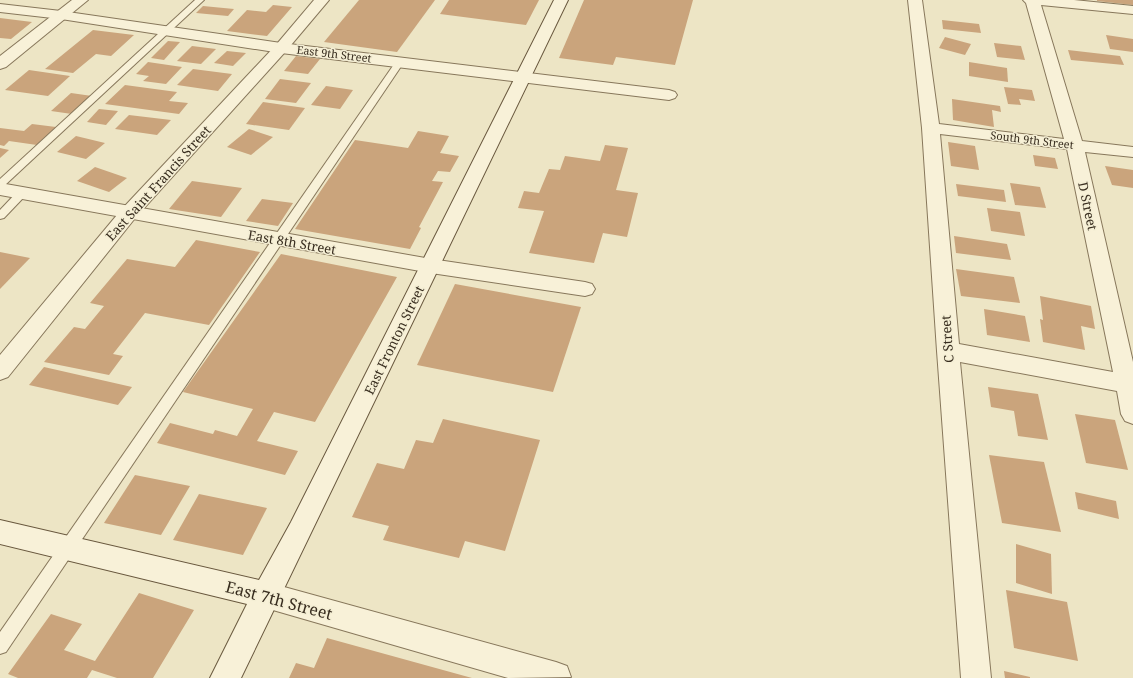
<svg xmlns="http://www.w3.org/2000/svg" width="1133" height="678" font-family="'Noto Serif',serif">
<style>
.building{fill:#caa47c}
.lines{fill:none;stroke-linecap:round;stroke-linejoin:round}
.service-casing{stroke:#87775b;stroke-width:2}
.minor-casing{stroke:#87775b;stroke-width:2}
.tertiary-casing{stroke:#87775b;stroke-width:2}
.secondary-casing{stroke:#69583e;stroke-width:2}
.service{fill:#f8f1d8;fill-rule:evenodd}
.minor{fill:#f8f1d8;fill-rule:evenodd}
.tertiary{fill:#f8f1d8;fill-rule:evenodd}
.secondary{fill:#f8f1d8;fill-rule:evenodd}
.labels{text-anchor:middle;stroke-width:3;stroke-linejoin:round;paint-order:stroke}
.far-street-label{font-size:11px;fill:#382d1f;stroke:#f4eed4}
.street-label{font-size:13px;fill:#382d1f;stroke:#f4eed4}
.near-street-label{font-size:16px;fill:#382d1f;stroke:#f4eed4}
</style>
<rect width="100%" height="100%" fill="#ede5c5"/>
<g class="building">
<polygon points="359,0 435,0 397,52 324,42"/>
<polygon points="449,0 539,0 526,25 440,14"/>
<polygon points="584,0 693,0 675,65 616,57 613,65 559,58"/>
<polygon points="1097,0 1133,0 1133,5 1097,1"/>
<polygon points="273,5 292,7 267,36 227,31 247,10 266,12"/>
<polygon points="203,6 234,9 228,16 196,13"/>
<polygon points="0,18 32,22 11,39 0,38"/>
<polygon points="942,20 979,24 981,33 943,29"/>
<polygon points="93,30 134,35 111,56 96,54 73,73 45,69"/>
<polygon points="1106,35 1133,39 1133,52 1110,49"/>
<polygon points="945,37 971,44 965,55 939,48"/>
<polygon points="168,41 180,42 164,60 151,58"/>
<polygon points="994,43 1021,46 1025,60 997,57"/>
<polygon points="192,46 216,49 201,64 177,61"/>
<polygon points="1068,50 1120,56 1124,65 1071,60"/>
<polygon points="227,51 246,53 233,66 214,63"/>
<polygon points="296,56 320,59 308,74 284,71"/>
<polygon points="148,62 182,67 166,84 143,81 149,76 136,74"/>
<polygon points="969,62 1007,68 1008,82 969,76"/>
<polygon points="193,69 232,74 218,91 177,85"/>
<polygon points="29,70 70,76 48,96 5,90"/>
<polygon points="280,79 311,83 296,103 265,99"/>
<polygon points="125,85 177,92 169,101 188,103 179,114 105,104"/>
<polygon points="326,86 353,90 340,109 311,105"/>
<polygon points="1004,87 1032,90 1035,101 1019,99 1021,105 1008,104"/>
<polygon points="71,93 92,96 72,114 51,111"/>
<polygon points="952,99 1000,106 1001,112 992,110 994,127 953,120"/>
<polygon points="263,102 305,108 289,130 246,124"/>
<polygon points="99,109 118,111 106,125 87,122"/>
<polygon points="129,115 171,120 157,135 115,129"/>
<polygon points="32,124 56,127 37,145 9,141 4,146 0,145 0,128 24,131"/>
<polygon points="249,129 273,137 251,155 227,147"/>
<polygon points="418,131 449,136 440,153 459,156 450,172 438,171 432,181 443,182 419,227 421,228 410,249 295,229 355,140 408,148"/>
<polygon points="76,136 105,143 86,159 57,152"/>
<polygon points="948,142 975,146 979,170 951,166"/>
<polygon points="605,145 628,148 616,190 638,193 627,237 603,233 594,263 529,253 544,211 518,208 524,191 539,193 549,169 560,170 565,156 600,161"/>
<polygon points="0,148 9,150 0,158"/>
<polygon points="1033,155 1055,158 1058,169 1035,166"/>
<polygon points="1105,166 1133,170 1133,188 1112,185"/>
<polygon points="95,167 127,178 109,192 77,181"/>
<polygon points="192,181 242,188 221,217 169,209"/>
<polygon points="1010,183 1040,187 1046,208 1015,205"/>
<polygon points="956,184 1004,190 1006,202 958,196"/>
<polygon points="262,199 293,203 278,226 246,221"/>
<polygon points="987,208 1020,212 1025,236 991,231"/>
<polygon points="954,236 1007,244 1011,260 956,253"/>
<polygon points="196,240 260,252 209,325 145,313 113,354 123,356 109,375 44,362 74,327 85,329 104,306 90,303 127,259 175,267"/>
<polygon points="0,252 30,258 0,289"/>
<polygon points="281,254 397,277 315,422 274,412 257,441 298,451 285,475 157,443 170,423 213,434 215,430 237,436 253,409 183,392"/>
<polygon points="956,269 1014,277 1020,303 961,296"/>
<polygon points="455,284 581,307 553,392 417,365"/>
<polygon points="1040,296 1091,306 1095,329 1081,326 1085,350 1043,342 1040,319 1043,320"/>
<polygon points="984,309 1025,316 1030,342 987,335"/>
<polygon points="44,367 132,387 118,405 29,385"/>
<polygon points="988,387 1038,394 1048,440 1018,436 1014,411 991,407"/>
<polygon points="1075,414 1115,420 1128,470 1086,463"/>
<polygon points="443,419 540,440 505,551 465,541 459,558 383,540 389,526 352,517 377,463 404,469 416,440 433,443"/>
<polygon points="989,455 1044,462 1061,532 1002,523"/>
<polygon points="135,475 190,486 161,535 104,523"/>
<polygon points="1075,492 1116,501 1119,519 1078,509"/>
<polygon points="199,494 267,508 243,555 173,540"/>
<polygon points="1016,544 1051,554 1052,594 1016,583"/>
<polygon points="1006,590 1067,602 1078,661 1014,648"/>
<polygon points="139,593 194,610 153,678 117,678 92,670 87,678 18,678 8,674 51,614 82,624 64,650 95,661"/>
<polygon points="327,638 472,678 289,678 296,663 314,668"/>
<polygon points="1004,671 1030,677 1030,678 1005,678"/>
</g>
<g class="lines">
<g class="service-casing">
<g id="service">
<polygon points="195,0 204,0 4,186 0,187 0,179"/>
<polygon points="400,59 404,62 6,652 0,654 0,632 397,60"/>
<polygon points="22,190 27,193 26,195 4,218 0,219 0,210 18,191"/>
</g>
</g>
<g class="minor-casing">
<g id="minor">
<path d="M908,0H922L939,124L1064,139L1026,3L1023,0H1074L1133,6V14L1041,5L1082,141L1133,147V157L1085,152L1133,362V424L1125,421L1121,414L1117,391L960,362L991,678H961L937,351L922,128ZM940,134L1067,149L1113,372L959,344Z"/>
<polygon points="0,4 61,11 281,43 669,90 675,92 677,95 675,98 669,100 281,53 61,19 0,12"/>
<polygon points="0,183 431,259 585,282 592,284 595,289 592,294 585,296 431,273 0,195"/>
<polygon points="266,582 556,662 567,666 571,677 508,678 266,608 256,604 252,595 256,586"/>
</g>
</g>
<g class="tertiary-casing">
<g id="tertiary">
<polygon points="72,0 88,0 6,67 0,69 0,56"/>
<polygon points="314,0 329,0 286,51 136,217 8,377 0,380 0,355 122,209 276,45"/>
</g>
</g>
<g class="secondary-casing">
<polygon id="secondary" points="554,0 568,0 241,678 210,678 247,604 0,544 0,520 259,580 291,522"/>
</g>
<use href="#service" class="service"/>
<use href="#minor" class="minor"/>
<use href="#tertiary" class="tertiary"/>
<use href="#secondary" class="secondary"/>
</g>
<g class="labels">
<g class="far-street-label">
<text transform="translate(334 54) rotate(7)" y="4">East 9th Street</text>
<text transform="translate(1032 140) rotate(7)" y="4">South 9th Street</text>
</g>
<g class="street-label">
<text transform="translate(158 183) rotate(-48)" y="5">East Saint Francis Street</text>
<text transform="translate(1088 206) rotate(78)" y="5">D Street</text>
<text transform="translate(292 242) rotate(10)" y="5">East 8th Street</text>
<text transform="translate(947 339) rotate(-94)" y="5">C Street</text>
<text transform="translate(394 340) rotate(-64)" y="5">East Fronton Street</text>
</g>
<g class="near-street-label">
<text transform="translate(279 600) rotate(15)" y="6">East 7th Street</text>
</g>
</g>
</svg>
